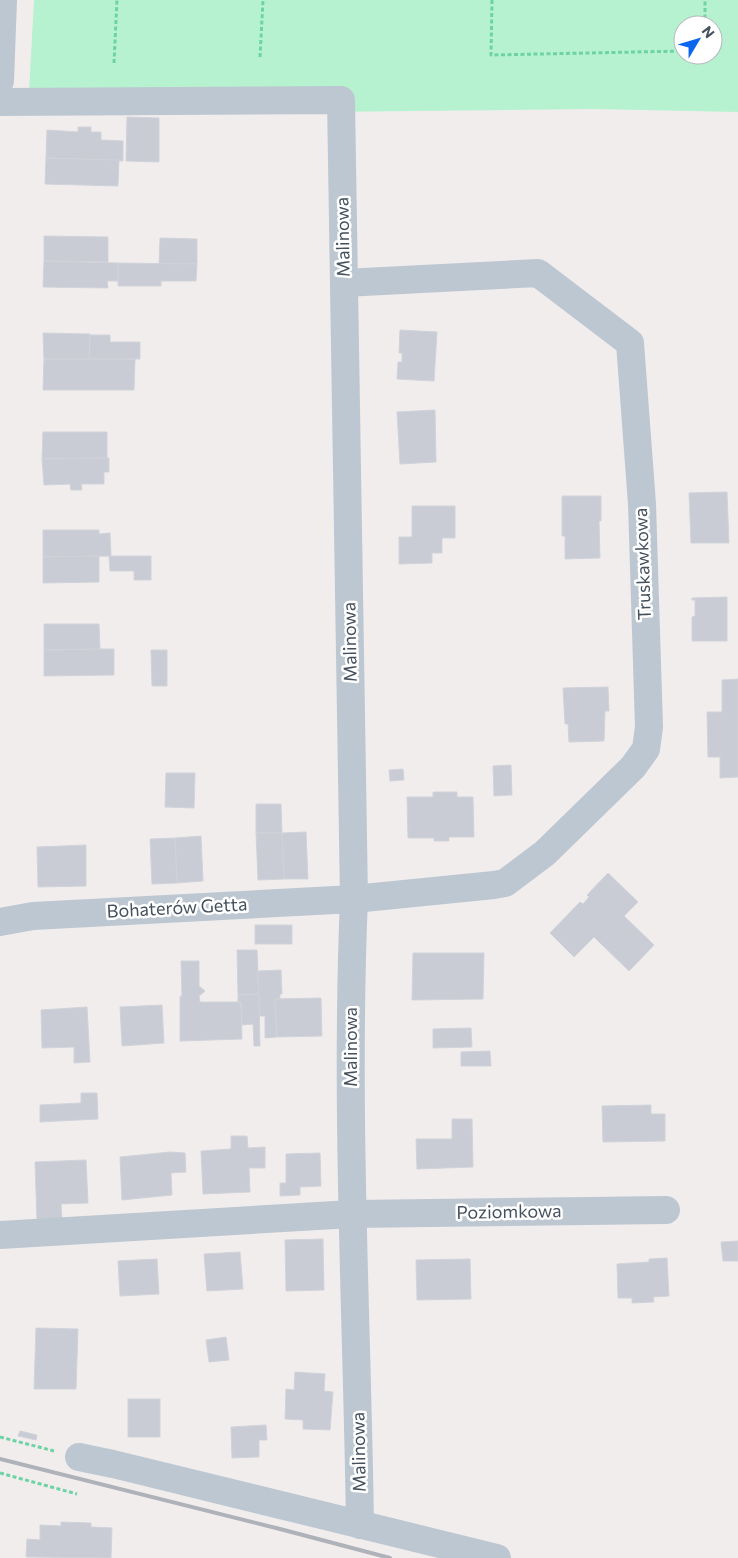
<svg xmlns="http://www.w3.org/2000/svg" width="738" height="1558" font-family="Commissioner,sans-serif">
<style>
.green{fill:#b7f2d0;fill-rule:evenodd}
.building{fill:#c9ccd4;stroke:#d1d3da}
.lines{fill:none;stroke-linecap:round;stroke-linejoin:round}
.path{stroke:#6dd3a4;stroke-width:3;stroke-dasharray:4 2.5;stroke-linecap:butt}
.minor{stroke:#bdc7d1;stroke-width:28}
.rail{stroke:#afb2b9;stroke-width:4}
.labels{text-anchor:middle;stroke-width:5;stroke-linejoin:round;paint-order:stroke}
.street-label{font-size:18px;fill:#44505d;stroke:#fff}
</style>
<rect width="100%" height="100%" fill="#f1eded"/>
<path class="green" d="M34,0H738V112L593,109L232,113L28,110ZM683,25H713V55H683Z"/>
<g class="building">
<polygon points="127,117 159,118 159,162 126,161"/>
<polygon points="78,127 91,127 91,132 101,132 101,140 123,141 123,161 46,158 47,130 78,132"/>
<polygon points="46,158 119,160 118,186 45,184"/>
<polygon points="44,236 108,237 108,262 44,261"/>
<polygon points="160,238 197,239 197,264 159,264"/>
<polygon points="44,261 118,263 118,281 107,281 108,288 43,287"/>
<polygon points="118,263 197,264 196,281 161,281 161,286 118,286"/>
<polygon points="400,330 437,332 434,381 397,379 398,362 402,362 402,353 399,353"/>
<polygon points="43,333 90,334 89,359 44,359"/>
<polygon points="90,335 110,335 110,342 140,342 140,359 89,359"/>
<polygon points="44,359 135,359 134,390 43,390"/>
<polygon points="435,410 436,462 400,464 397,412"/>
<polygon points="43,432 107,432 107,458 42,459"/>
<polygon points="107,458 109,458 109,472 104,472 104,484 81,484 82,490 71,490 70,484 44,485 42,459"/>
<polygon points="727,492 729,543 691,543 689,493"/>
<polygon points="562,496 601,496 601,521 599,521 600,558 565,559 565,536 562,536"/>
<polygon points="412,506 455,506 455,538 442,538 442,553 432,553 432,563 399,564 399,537 412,537"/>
<polygon points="43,530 99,530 99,534 110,533 111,556 43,557"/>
<polygon points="99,556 99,582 43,583 43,557"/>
<polygon points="109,556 151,556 151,580 134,580 134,571 110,571"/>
<polygon points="727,597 727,641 692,641 692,617 695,616 695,600 692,600 692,598"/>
<polygon points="44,624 99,624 100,649 44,650"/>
<polygon points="100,649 114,649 114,675 44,676 44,650"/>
<polygon points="151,650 167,650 167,686 152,686"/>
<polygon points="738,679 738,777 720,778 720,757 708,757 707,712 722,712 722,680"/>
<polygon points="608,687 609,711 605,711 604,741 569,742 568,724 565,724 563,688"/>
<polygon points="511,765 512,795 494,796 493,766"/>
<polygon points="403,769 404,780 390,781 389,770"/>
<polygon points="166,773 195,773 194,808 165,807"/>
<polygon points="433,792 457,792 457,797 473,797 474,837 449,837 449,841 434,841 434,838 408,838 407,797 433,797"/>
<polygon points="256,804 281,804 282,833 256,833"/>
<polygon points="306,832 308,879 284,879 282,833"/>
<polygon points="256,833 282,833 284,879 258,880"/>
<polygon points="201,836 203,881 177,883 175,838"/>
<polygon points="175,838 177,883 152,884 150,839"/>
<polygon points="86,845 86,886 38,887 37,847"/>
<polygon points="608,873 638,902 624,916 654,945 629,971 594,937 574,957 550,933 580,902 583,904 589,897 587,895"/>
<rect x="255" y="925" width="37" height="19"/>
<polygon points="237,950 257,950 259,994 238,995"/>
<polygon points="413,953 484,953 483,999 412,1000"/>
<polygon points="181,961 199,961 199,986 205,991 199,996 200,1002 241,1002 242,1039 180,1041 180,996 182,996"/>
<polygon points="281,970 282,994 280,994 280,999 275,999 277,1037 265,1038 265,1016 259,1016 258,971"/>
<polygon points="259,994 260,1046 254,1046 253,1024 242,1025 241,1002 238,1002 238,995"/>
<polygon points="321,998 322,1036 277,1037 275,999"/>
<polygon points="162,1005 164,1043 122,1046 120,1007"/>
<polygon points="87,1007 90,1062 74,1063 74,1047 42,1048 41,1010"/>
<polygon points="471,1028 472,1047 433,1048 433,1029"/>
<polygon points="490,1051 491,1066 461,1066 461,1052"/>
<polygon points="81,1093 97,1093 98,1119 40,1122 40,1105 81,1103"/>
<polygon points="651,1105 651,1114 665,1114 665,1141 603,1142 602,1106"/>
<polygon points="452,1119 472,1119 473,1167 417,1169 416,1139 452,1139"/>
<polygon points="231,1136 247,1136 248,1148 265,1147 265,1168 249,1168 250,1192 203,1194 201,1151 231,1149"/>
<polygon points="170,1152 185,1153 186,1172 171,1173 172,1195 122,1200 120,1157"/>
<polygon points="320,1153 321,1186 300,1187 300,1195 280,1196 280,1183 286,1183 286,1154"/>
<polygon points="86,1160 88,1203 61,1204 62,1220 37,1221 35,1162"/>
<polygon points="323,1239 324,1290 286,1291 285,1240"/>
<polygon points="738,1241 738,1261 723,1261 721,1242"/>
<polygon points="240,1252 243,1289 207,1291 204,1254"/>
<polygon points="667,1258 669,1296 653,1297 654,1302 632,1303 632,1298 618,1298 617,1264 649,1262 649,1259"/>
<polygon points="157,1259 159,1294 120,1296 118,1261"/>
<polygon points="470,1259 471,1299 417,1300 416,1260"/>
<polygon points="36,1328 78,1329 76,1389 34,1389"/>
<polygon points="226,1337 229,1360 209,1362 206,1340"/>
<polygon points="295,1372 325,1374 324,1391 333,1392 330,1430 303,1429 303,1420 285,1419 286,1389 294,1390"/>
<rect x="128" y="1399" width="32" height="38"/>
<polygon points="266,1425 267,1440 259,1440 259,1457 232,1458 231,1427"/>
<polygon points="20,1431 37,1435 36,1440 18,1436"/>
<polygon points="61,1522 91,1523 91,1527 112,1528 111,1558 26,1557 27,1539 40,1540 40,1525 61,1526"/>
</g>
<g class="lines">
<g class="path">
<polyline points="492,0 491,55 683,51"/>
<polyline points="705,25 705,0"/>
<polyline points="260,57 263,0"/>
<polyline points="114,63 117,0"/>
<polyline points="0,1437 54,1451"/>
<polyline points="0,1473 77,1494"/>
</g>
<g class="minor">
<polyline points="0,81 3,0"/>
<path d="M0,102L341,100L354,899C345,1108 357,1316 360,1525"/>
<polyline points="0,922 33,916 354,899 494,885 505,883 545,853 633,767 646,749 649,727 642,504 630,343 538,273 344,283"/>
<polyline points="0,1235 352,1214 666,1210"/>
<polyline points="79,1457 113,1464 497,1558"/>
</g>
<polyline class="rail" points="0,1459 280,1529 390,1558"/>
</g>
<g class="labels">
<g class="street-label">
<text transform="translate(343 237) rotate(-91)" y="6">Malinowa</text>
<text transform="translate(643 564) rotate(-92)" y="6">Truskawkowa</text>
<text transform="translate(350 642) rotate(-91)" y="6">Malinowa</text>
<text transform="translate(177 908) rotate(-3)" y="6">Bohaterów Getta</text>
<text transform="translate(351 1047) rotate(-90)" y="6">Malinowa</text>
<text transform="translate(509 1212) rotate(-1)" y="6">Poziomkowa</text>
<text transform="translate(359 1452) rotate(-91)" y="6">Malinowa</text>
</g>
</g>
<g transform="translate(698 40) rotate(52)"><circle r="24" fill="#ffffff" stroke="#b4b9be"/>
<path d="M0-4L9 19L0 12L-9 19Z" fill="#0a66ee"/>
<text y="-8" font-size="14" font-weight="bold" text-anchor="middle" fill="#44505d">N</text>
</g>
</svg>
